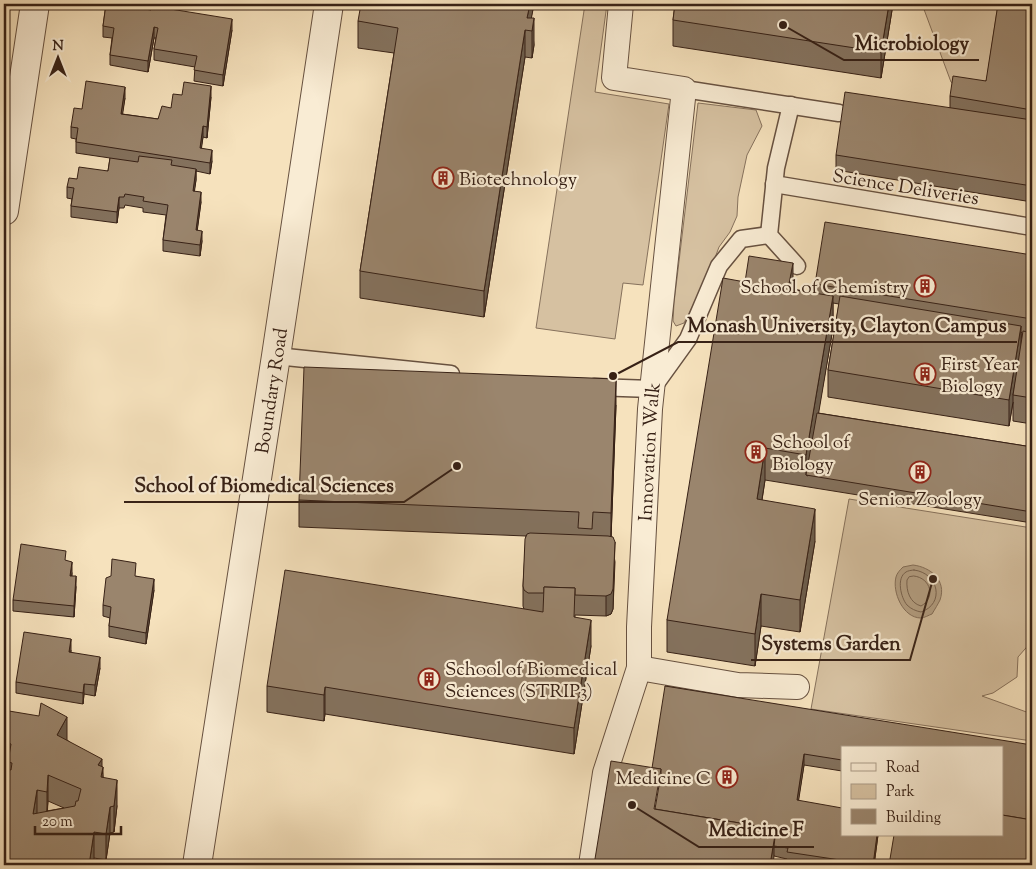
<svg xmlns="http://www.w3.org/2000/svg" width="1036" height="869" font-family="'Sorts Mill Goudy',serif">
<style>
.green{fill:#d6c1a1;stroke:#86715c}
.water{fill:#b5a084;stroke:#836d58}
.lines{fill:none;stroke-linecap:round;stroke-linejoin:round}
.shore{stroke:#76604d;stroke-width:1}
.service-casing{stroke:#675140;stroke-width:19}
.pedestrian-casing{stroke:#675140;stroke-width:26}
.minor-casing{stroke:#675140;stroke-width:30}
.service{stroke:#f9ecd4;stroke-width:16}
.pedestrian{stroke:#f9ecd4;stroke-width:24}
.minor{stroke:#f9ecd4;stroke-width:28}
.wall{fill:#84725e;stroke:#372116;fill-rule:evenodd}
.shaded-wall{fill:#6c5d4c;stroke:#372116}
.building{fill:#9a856d;stroke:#372116;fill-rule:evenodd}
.labels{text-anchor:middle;stroke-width:4.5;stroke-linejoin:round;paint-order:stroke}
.poi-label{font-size:19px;fill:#372116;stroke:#f9ecd4;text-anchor:start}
.street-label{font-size:19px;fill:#372116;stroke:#f9ecd4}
.leader{fill:none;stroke:#372116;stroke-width:2}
.callout-dot{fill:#372116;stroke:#f9ecd4;stroke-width:2}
.callout-label{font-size:20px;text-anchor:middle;font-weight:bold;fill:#372116;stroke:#f9ecd4;stroke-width:4.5;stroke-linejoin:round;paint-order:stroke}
</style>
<rect width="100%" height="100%" fill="#f6e2bd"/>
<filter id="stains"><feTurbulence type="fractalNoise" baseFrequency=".004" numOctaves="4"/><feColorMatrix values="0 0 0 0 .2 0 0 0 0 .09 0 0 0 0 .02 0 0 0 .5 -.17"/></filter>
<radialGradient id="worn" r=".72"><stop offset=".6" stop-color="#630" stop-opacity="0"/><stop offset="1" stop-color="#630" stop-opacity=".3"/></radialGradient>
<g class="green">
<polygon points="585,4 607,4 595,92 669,104 643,285 623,283 615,339 536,328"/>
<polygon points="922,4 998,4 984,98 969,96 951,82"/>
<polygon points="698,103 756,110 762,126 747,155 738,197 737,216 730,232 719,247 709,274 684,323 676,326 673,321 674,303"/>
<polygon points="849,499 1032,528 1032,631 1029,634 1032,637 1032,641 1018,657 1017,677 993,693 982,696 1032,714 1032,741 811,709"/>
</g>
<path class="water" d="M913,565C930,567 947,580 940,600C938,604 935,609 932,614C929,615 924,618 921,618C903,618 892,592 896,577C897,573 900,570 903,567Z"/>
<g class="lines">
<g class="shore">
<path d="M914,570C939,573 945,604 921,612C916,611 911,609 907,605C901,598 896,578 906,572C907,571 912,570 914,570Z"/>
<path d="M914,576C931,578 936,598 921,606C910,603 906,591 907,580L909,577Z"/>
</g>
<g class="service-casing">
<g id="service">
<polyline points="684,89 839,113"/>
<polyline points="791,105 776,168 769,235 797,266"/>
<polyline points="774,184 1032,227"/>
<polyline points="276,356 451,374"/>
<polyline points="594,387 652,389 688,339 719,266 741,239 769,235"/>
</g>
</g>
<g class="pedestrian-casing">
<g id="pedestrian">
<polyline points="639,668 738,685 797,687"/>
<path id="s1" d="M591,865L605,773L639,668V627L650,409L684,89L614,78L621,4"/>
</g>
</g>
<g class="minor-casing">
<g id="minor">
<polyline points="4,211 35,4"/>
<path id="s2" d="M197,865L276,356L329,4"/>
</g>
</g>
<use href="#service" class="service"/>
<use href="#pedestrian" class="pedestrian"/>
<use href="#minor" class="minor"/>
</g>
<g class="wall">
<polygon points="106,4 232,30 223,86 194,81 195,67 154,60 154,49 156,38 154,38 148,72 110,65 110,55 112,38 103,37 103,26"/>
<polygon points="534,4 531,18 534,45 532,58 525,57 484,317 360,298 360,271 394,53 358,48 358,21"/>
<polygon points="675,4 893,4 881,78 673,46 673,20"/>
<polygon points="1032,4 1032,202 836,170 836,155 950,108 950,96 986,81"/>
<polygon points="182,95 211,97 207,138 203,137 201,148 212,161 210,174 196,171 196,180 194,191 201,202 197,230 202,241 200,256 163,251 163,240 166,215 143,212 143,208 125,205 124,208 119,208 117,223 71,217 71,206 72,199 67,198 67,187 77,179 108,171 110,158 76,153 76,139 71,138 71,127 82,109 125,98 122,114 158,119 171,108"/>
<path d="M1032,255V424L1013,421V402L1009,426L828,397V370L839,304L833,303V328L818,413L1032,447V523L765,480L762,500L815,541L800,632L761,626L755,666L667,652V620L793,289L815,293V284ZM1021,332L1022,333L1021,343Z"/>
<polygon points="616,405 611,537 615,562 613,609 611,614 606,616 575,615 575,617 591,646 574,754 325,714 324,721 267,712 267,686 524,609 523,606 523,586 526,536 299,527 299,500"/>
<polygon points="66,561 72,573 72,576 76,587 74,617 13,611 13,600"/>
<polygon points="136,576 154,590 146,644 109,637 109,626 110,618 103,616 103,605"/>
<polygon points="71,650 71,653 100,668 95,696 84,694 83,704 16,693 16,682"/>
<polygon points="665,686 1002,748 842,748 842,771 804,765 798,801 878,835 874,865 803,865 787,863 787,859 774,856"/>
<path d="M67,740L102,767L103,777L117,806L114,832L110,833L106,860L94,858L93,865H4V769L5,768V742ZM48,801L64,808L47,811Z"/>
</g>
<g class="shaded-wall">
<polygon points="530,4 534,4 529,31 527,18"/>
<polygon points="889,4 893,4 881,78 881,52"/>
<polygon points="534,18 534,45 532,58 532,31"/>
<polygon points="232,19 232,30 223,86 223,75"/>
<polygon points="154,27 154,38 148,72 148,61"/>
<polygon points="525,30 525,57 484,317 484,291"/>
<polygon points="211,86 211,97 207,138 207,127"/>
<polygon points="125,87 125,98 121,125 121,114"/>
<polygon points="203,126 203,137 200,159 200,148"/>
<polygon points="212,150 212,161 210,174 210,163"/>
<polygon points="196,169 196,180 193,202 193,191"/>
<polygon points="201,192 201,202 196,240 196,230"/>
<polygon points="119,197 119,208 117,223 117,212"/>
<polygon points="202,231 202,241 200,256 200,245"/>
<polygon points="793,263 793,295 788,289"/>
<polygon points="833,296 833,328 808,476 806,475 806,455"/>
<polygon points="1021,326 1021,352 1013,395 1013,402 1009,426 1009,400"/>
<polygon points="616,379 616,405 611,539 611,513"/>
<polygon points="765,448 765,480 757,531 757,499"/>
<polygon points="815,509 815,541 800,632 800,600"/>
<polygon points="615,542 613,609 611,614 606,616 606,596"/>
<polygon points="72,562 72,573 70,587 70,576"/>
<polygon points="76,576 76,587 74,617 74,606"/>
<polygon points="154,579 154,590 146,644 146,633"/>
<polygon points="761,594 761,626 755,666 755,634"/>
<polygon points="591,620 591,646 574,754 574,728"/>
<polygon points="71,639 71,650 69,663 69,652"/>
<polygon points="100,657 100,668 95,696 95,685"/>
<polygon points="84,684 84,694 83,704 83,693"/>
<polygon points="325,687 325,714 324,721 324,695"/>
<polygon points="67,717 67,743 57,735"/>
<polygon points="804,754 804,765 797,811 797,800"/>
<polygon points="102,759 102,774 103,767 103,794 98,765"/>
<polygon points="48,775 48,801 47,818 47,792"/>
<polygon points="117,780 117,806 114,832 114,806"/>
<polygon points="37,790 37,817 33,814"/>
<polygon points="110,807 110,833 106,860 106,834"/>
<polygon points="776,829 776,844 774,846 774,856 773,865 770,865"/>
<polygon points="94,832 94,858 93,865 89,865"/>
<polygon points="877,835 878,835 874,865 873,865"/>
</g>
<g class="building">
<polygon points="106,4 114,4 151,10 152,6 232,19 223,75 194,70 197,56 154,49 158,28 154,27 148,61 110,55 114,28 103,26"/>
<polygon points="361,4 530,4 527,18 534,18 532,31 525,30 484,291 360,271 398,28 358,21"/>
<polygon points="675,4 889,4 881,52 673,20"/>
<polygon points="998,4 1032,4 1032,110 950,96 953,76 986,81"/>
<polygon points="86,81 125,87 121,114 158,119 162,106 171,108 173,94 182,95 184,82 211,86 207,127 203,126 200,148 212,150 210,163 76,142 78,128 71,127 74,108 82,109"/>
<polygon points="845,92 1032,120 1032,186 836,155"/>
<polygon points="139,156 172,160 171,165 196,169 193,191 201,192 196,230 202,231 200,245 163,240 168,205 143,201 144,197 125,194 124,197 119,197 117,212 71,206 74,188 67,187 69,178 77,179 79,167 108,171 110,158 138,162"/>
<polygon points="825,222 1032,255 1032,319 815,284"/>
<polygon points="749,256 793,263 788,289 833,296 806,455 765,448 757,499 815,509 800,600 761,594 755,634 667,620 723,278 745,282"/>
<polygon points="840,296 1021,326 1009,400 828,370"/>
<polygon points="1023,331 1032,333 1032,398 1013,395"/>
<polygon points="304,367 616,379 611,513 593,512 592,529 578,528 579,512 299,500"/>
<polygon points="817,413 1032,447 1032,512 806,475"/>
<polygon points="530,533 608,536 613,537 615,542 613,589 611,594 606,596 575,595 575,588 544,587 544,593 528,593 524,590 523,586 525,539 527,534"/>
<polygon points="21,544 66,551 65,560 72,562 70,576 76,576 74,606 13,600"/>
<polygon points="112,559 136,563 135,576 154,579 146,633 109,626 111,607 103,605 106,578 111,576"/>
<polygon points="285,570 543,612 544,587 575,588 574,617 591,620 574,728 325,687 324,695 267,686"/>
<polygon points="24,632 71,639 69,652 100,657 95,685 84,684 83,693 16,682"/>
<polygon points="665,686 1032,745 1032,820 1002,815 1002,748 842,748 842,760 804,754 797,800 842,808 842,835 877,835 873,865 787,852 788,848 774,846 776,829 655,809 661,774 661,769 652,768"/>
<path d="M41,703L67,717L57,735L102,759L98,765L103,767L101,777L117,780L114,806L110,807L106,834L94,832L89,865H68V864L39,860V863L4,860V769L11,770L12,763L8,762L11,744L5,742L9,711L39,716ZM48,775L81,789L78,801H76L75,806L33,814L37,790L47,792Z"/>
<polygon points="611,761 661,769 654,809 776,829 770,865 594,865"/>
<polygon points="1002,815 1032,820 1032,865 889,865 894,835 1002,835"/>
</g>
<defs>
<g id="building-ring" transform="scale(1.125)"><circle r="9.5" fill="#f9ecd4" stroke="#8f2418" stroke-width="1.5"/><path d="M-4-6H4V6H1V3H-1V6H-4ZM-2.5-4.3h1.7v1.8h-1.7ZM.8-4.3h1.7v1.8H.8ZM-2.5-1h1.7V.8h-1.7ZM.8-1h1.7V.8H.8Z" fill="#8f2418"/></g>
</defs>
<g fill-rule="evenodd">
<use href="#building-ring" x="443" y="178"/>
<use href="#building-ring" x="925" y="286"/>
<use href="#building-ring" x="925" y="374"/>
<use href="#building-ring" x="756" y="452"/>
<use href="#building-ring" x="920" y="472"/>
<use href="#building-ring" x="429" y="679"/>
<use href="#building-ring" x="727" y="777"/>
</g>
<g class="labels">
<g class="poi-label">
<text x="459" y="185">Biotechnology</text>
<text x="909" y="293" text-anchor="end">School of Chemistry</text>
<text x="941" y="370">First Year<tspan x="941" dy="22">Biology</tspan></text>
<text x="772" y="448">School of<tspan x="772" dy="22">Biology</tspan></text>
<text x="920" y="505" text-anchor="middle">Senior Zoology</text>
<text x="445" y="675">School of Biomedical<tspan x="445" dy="22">Sciences (STRIP3)</tspan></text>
<text x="711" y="784" text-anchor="end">Medicine C</text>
</g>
<g class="street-label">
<text transform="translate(906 186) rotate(9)" y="7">Science Deliveries</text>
<text dy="7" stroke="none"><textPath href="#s2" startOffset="480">Boundary Road</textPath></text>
<text dy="7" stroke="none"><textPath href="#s1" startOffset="420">Innovation Walk</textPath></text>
</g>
</g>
<path class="leader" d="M783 25L844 60H979M613 376L678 342H1017M457 466L404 502H124M933 579L910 660H751M632 805L699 847H814"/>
<g class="callout-dot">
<circle cx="783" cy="25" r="5"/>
<circle cx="613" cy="376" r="5"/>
<circle cx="457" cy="466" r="5"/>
<circle cx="933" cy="579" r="5"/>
<circle cx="632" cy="805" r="5"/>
</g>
<g class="callout-label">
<text x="912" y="50">Microbiology</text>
<text x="847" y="332">Monash University, Clayton Campus</text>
<text x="264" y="492">School of Biomedical Sciences</text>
<text x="831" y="650">Systems Garden</text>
<text x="756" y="836">Medicine F</text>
</g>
<rect width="1036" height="869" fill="none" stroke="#f6e2bd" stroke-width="20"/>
<rect x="5" y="5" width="1026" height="859" fill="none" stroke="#372116" stroke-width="2.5"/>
<rect x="10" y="10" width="1016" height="849" fill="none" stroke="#372116"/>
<rect x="841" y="746" width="162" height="90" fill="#f9ecd4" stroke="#ab9b88"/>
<rect x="851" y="763" width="25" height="8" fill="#f9ecd4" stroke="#ab9b88"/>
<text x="886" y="772" font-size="15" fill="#372116">Road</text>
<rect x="851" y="784" width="25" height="15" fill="#d6c1a1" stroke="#ab9b88"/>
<text x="886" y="796" font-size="15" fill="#372116">Park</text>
<rect x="851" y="809" width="25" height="15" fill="#9a856d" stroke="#ab9b88"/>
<text x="886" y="822" font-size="15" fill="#372116">Building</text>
<g transform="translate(58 58)" stroke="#f9ecd4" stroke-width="4" paint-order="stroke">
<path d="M0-4L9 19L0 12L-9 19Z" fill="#372116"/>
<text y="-8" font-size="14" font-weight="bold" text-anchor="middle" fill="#372116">N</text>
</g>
<path d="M35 826v8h86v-8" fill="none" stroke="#372116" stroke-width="2.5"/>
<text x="42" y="826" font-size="15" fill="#372116" stroke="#f9ecd4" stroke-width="4" paint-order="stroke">20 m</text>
<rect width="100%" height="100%" filter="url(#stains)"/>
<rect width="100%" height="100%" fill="url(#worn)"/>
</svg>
